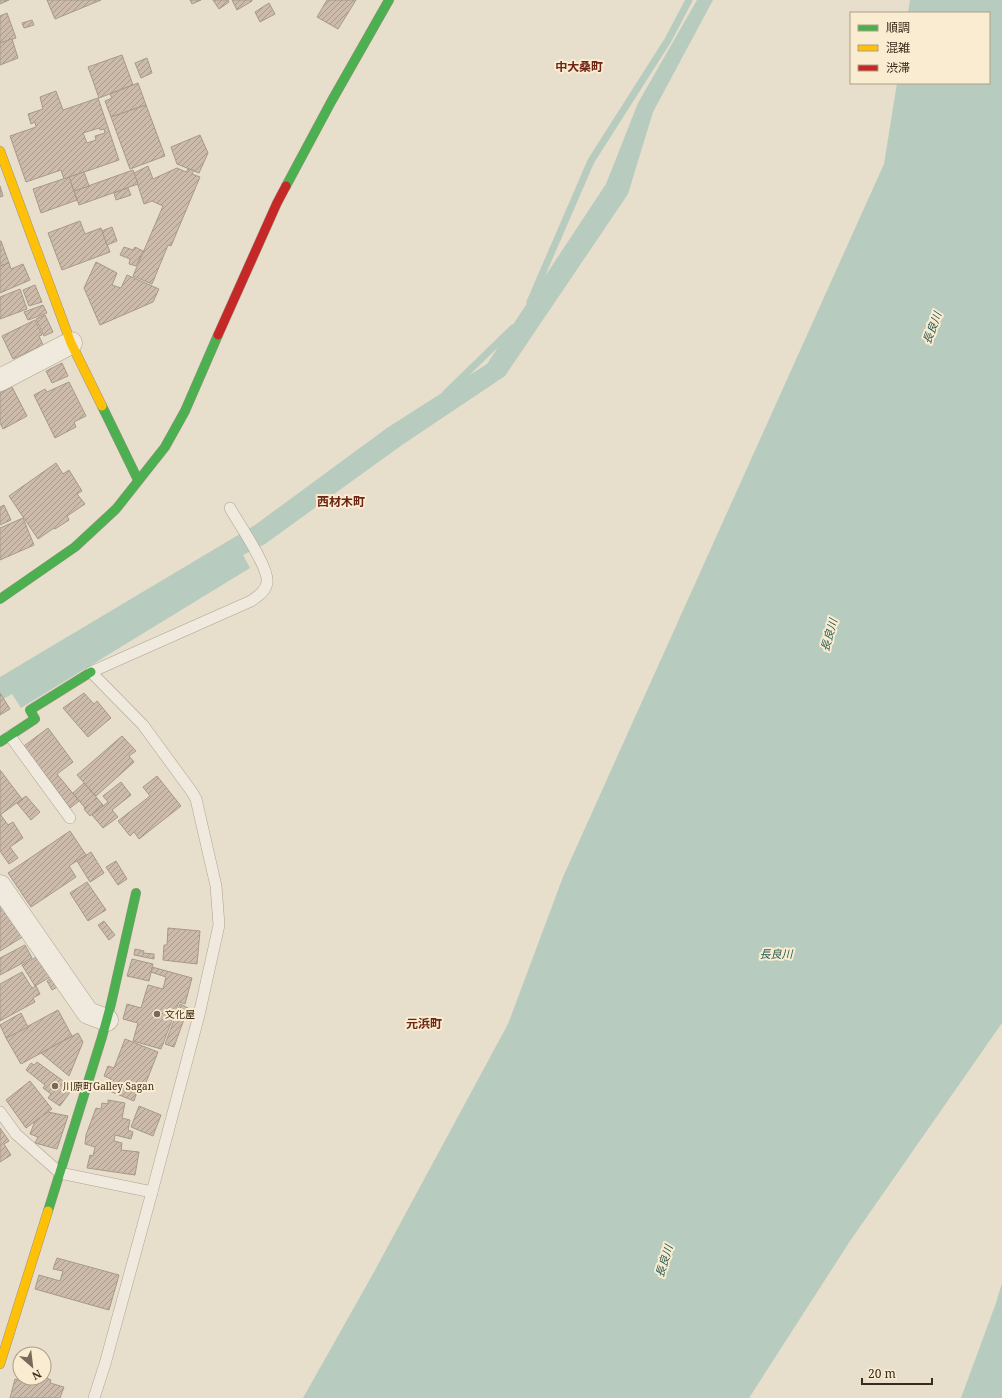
<svg xmlns="http://www.w3.org/2000/svg" width="1002" height="1398" font-family="'Noto Serif','Noto Sans JP',serif">
<style>
.water{fill:#b7ccbe}
.lines{fill:none;stroke-linecap:round;stroke-linejoin:round}
.stream{stroke:#b7ccbe;stroke-width:7}
.building{fill:url(#building-hatch);stroke:#a7998a;fill-rule:evenodd}
.lane-casing{stroke:#aca395;stroke-width:12}
.street-casing{stroke:#aca395;stroke-width:23}
.fast-casing{stroke:#9c9284;stroke-width:10}
.slow-casing{stroke:#9c9284;stroke-width:10}
.jam-casing{stroke:#9c9284;stroke-width:10}
.lane{stroke:#efe9de;stroke-width:11}
.street{stroke:#efe9de;stroke-width:22}
.fast{stroke:#4caf50;stroke-width:9}
.slow{stroke:#ffc107;stroke-width:9}
.jam{stroke:#c62828;stroke-width:9}
.poi-dot{fill:#786959;stroke:#f9ecd0;stroke-width:1.5}
.labels{text-anchor:middle;stroke-width:4;stroke-linejoin:round;paint-order:stroke}
.poi-label{font-size:10px;fill:#3c2a1b;stroke:#f9ecd0;text-anchor:start}
.water-label{font-size:11px;font-style:italic;fill:#295d58;stroke:#f9ecd0}
.quarter-label{font-size:12px;font-weight:bold;fill:#6e2516;stroke:#f9ecd0}
</style>
<defs>
<pattern id="building-hatch" width="6" height="6" patternUnits="userSpaceOnUse"><rect width="6" height="6" fill="#ccbbab"/><path d="M-1 1l2-2M0 6l6-6M5 7l2-2" fill="none" stroke="#a7988a"/></pattern>
</defs>
<rect width="100%" height="100%" fill="#e7decb"/>
<g class="water">
<polygon points="697,0 713,0 653,112 628,194 505,376 402,445 265,544 243,555 250,568 21,708 12,694 0,701 0,677 255,525 387,428 487,364 606,184 638,103"/>
<polygon points="910,0 1002,0 1002,1023 850,1241 749,1398 303,1398 374,1272 508,1024 563,877 884,164 897,83 989,83 989,13 908,13"/>
<polygon points="1002,1283 1002,1398 961,1398 996,1303"/>
</g>
<g class="lines">
<g class="stream">
<polyline points="530,302 591,161 668,40 689,0"/>
<polyline points="446,393 513,328"/>
</g>
</g>
<g class="building">
<polygon points="0,0 9,0 0,4"/>
<polygon points="47,0 101,0 55,19"/>
<polygon points="190,0 201,0 192,4"/>
<polygon points="213,0 228,0 229,2 219,9"/>
<polygon points="232,0 252,0 252,1 237,10"/>
<polygon points="327,0 356,0 338,29 317,17"/>
<polygon points="269,3 275,14 260,22 255,12"/>
<polygon points="7,13 16,38 0,43 0,16"/>
<polygon points="32,20 34,25 24,28 22,23"/>
<polygon points="12,39 18,58 0,65 0,43"/>
<polygon points="122,55 133,85 99,98 88,67"/>
<polygon points="147,58 152,73 141,78 135,63"/>
<polygon points="138,83 146,105 111,117 105,101 112,98 110,94"/>
<path d="M56,91L63,110L98,98L119,160L64,179L61,170L26,182L10,136L36,127L35,122L31,124L28,114L43,109L40,97ZM99,128L100,130L104,129L105,133L95,136L96,140L87,143L83,133Z"/>
<polygon points="146,105 165,156 130,169 111,117"/>
<polygon points="200,135 208,153 199,173 177,164 171,147"/>
<polygon points="148,166 153,179 177,168 186,172 188,169 194,170 192,174 200,177 171,246 168,245 152,284 133,276 163,206 152,201 144,204 134,173"/>
<polygon points="133,170 138,184 79,205 74,191"/>
<polygon points="84,172 89,186 74,191 69,177"/>
<polygon points="69,177 77,200 41,213 33,189"/>
<polygon points="0,186 3,196 0,197"/>
<polygon points="128,188 131,195 116,200 114,193"/>
<polygon points="80,221 85,234 101,228 110,252 62,270 48,233"/>
<polygon points="112,227 117,241 107,245 102,231"/>
<polygon points="0,241 1,241 9,263 0,266"/>
<polygon points="124,247 133,250 135,247 143,251 136,266 129,264 130,259 120,255"/>
<polygon points="96,262 117,273 112,285 121,288 127,275 159,289 153,302 100,325 84,288"/>
<polygon points="9,263 11,269 23,264 30,280 0,293 0,266"/>
<polygon points="35,285 42,302 29,306 23,290"/>
<polygon points="20,289 27,309 0,319 0,297"/>
<polygon points="43,305 47,313 28,320 24,312"/>
<polygon points="45,315 53,332 44,336 36,319"/>
<polygon points="35,320 42,335 39,336 43,345 13,359 2,336"/>
<polygon points="62,363 68,376 52,383 46,371"/>
<polygon points="69,382 86,416 74,422 76,427 55,438 34,395 45,389 47,392"/>
<polygon points="12,387 27,416 3,429 0,423 0,393"/>
<polygon points="56,463 63,474 69,470 82,491 77,494 85,504 67,516 69,520 55,529 54,528 38,539 9,496"/>
<polygon points="4,505 11,520 0,525 0,507"/>
<polygon points="23,518 34,545 0,560 0,528"/>
<polygon points="0,693 10,709 0,715"/>
<polygon points="84,693 94,704 97,701 111,718 88,737 63,708"/>
<polygon points="48,728 73,762 57,774 79,801 70,808 24,746"/>
<polygon points="122,736 136,751 129,756 134,762 96,796 77,775"/>
<polygon points="0,770 22,799 0,815"/>
<polygon points="157,776 181,806 139,839 134,832 130,836 118,821 150,796 143,787"/>
<polygon points="121,782 131,795 112,810 118,817 103,828 92,815 108,802 103,796"/>
<polygon points="84,783 97,798 85,808 73,793"/>
<polygon points="26,796 40,812 31,820 17,803"/>
<polygon points="97,798 103,805 90,816 84,809"/>
<polygon points="0,814 8,825 13,822 23,838 10,847 18,858 9,864 0,851"/>
<polygon points="70,831 86,855 69,866 76,877 31,907 8,873"/>
<polygon points="91,852 104,873 90,882 77,861"/>
<polygon points="116,861 127,879 118,885 106,867"/>
<polygon points="87,882 106,910 88,921 70,893"/>
<polygon points="0,903 24,936 0,951"/>
<polygon points="104,921 115,935 109,940 98,925"/>
<polygon points="168,928 200,931 197,964 163,960 164,945 167,945"/>
<polygon points="25,945 32,958 0,975 0,958"/>
<polygon points="135,949 144,951 143,953 154,954 154,959 134,955"/>
<polygon points="38,956 50,977 35,986 22,965"/>
<polygon points="132,959 153,964 149,981 127,976"/>
<polygon points="152,967 192,978 185,1004 179,1002 161,1049 133,1041 138,1023 123,1019 127,1004 141,1008 148,985 163,989 166,977 151,972"/>
<polygon points="22,972 32,988 36,986 40,994 33,998 35,1002 0,1021 0,984"/>
<polygon points="53,977 59,986 52,990 47,981"/>
<polygon points="180,1004 188,1008 174,1047 165,1044"/>
<polygon points="58,1010 72,1036 21,1064 6,1038"/>
<polygon points="21,1013 28,1027 6,1038 0,1025"/>
<polygon points="78,1033 83,1042 69,1076 41,1053"/>
<polygon points="125,1039 158,1052 145,1085 140,1083 134,1101 107,1090 111,1079 104,1076 108,1066 114,1068"/>
<polygon points="37,1062 73,1088 60,1106 48,1098 51,1094 43,1088 45,1085 26,1070 31,1063 34,1065"/>
<polygon points="30,1081 52,1109 26,1128 6,1100"/>
<polygon points="108,1100 125,1103 122,1118 130,1120 128,1130 133,1132 131,1139 115,1135 114,1141 122,1143 121,1150 139,1152 135,1175 87,1168 90,1155 93,1156 95,1147 85,1144 86,1135 96,1108 101,1109 102,1103 108,1104"/>
<polygon points="139,1106 161,1115 153,1136 131,1127"/>
<polygon points="48,1112 68,1116 57,1149 35,1143 38,1137 30,1134 35,1121"/>
<polygon points="0,1128 9,1141 4,1144 11,1155 0,1162"/>
<polygon points="57,1258 119,1275 109,1310 35,1289 39,1275 60,1281 63,1271 53,1269"/>
<polygon points="44,1377 51,1380 50,1383 64,1387 60,1398 10,1398 15,1379 32,1384 34,1378"/>
</g>
<g class="lines">
<g class="lane-casing">
<g id="lane">
<polyline points="10,736 70,818"/>
<polyline points="0,1112 16,1134 60,1173 152,1192"/>
<path d="M94,1398L105,1364L152,1192L199,1015L219,925L216,886L196,799L192,792L143,725L91,672L251,601C258,596 265,592 267,583C270,568 238,523 230,508"/>
</g>
</g>
<g class="street-casing">
<g id="street">
<polyline points="0,380 71,343"/>
<polyline points="0,886 88,1013 107,1020"/>
</g>
</g>
<g class="fast-casing">
<g id="fast">
<polyline points="286,186 331,102 389,0"/>
<polyline points="102,406 138,480"/>
<polyline points="0,599 75,547 116,509 165,447 185,411 218,335"/>
<polyline points="0,742 35,719 30,710 91,672"/>
<polyline points="48,1211 102,1037 111,1004 136,893"/>
</g>
</g>
<g class="slow-casing">
<g id="slow">
<polyline points="0,151 71,343 102,406"/>
<polyline points="0,1364 48,1211"/>
</g>
</g>
<g class="jam-casing">
<polyline id="jam" points="218,335 277,203 286,186"/>
</g>
<use href="#lane" class="lane"/>
<use href="#street" class="street"/>
<use href="#fast" class="fast"/>
<use href="#slow" class="slow"/>
<use href="#jam" class="jam"/>
</g>
<g class="poi-dot">
<circle cx="157" cy="1014" r="4"/>
<circle cx="55" cy="1086" r="4"/>
</g>
<g class="labels">
<g class="poi-label">
<text x="165" y="1018">文化屋</text>
<text x="63" y="1090">川原町Galley Sagan</text>
</g>
<g class="water-label">
<text transform="translate(932 328) rotate(-70)" y="4">長良川</text>
<text transform="translate(829 635) rotate(-74)" y="4">長良川</text>
<text x="776" y="958">長良川</text>
<text transform="translate(664 1261) rotate(-73)" y="4">長良川</text>
</g>
<g class="quarter-label">
<text x="579" y="71">中大桑町</text>
<text x="341" y="506">西材木町</text>
<text x="424" y="1028">元浜町</text>
</g>
</g>
<rect x="850" y="12" width="140" height="72" fill="#f9ecd0" stroke="#ad9e88"/>
<rect x="858" y="25" width="20" height="6" fill="#4caf50" stroke="#ad9e88"/>
<text x="886" y="32" font-size="12" fill="#3c2a1b">順調</text>
<rect x="858" y="45" width="20" height="6" fill="#ffc107" stroke="#ad9e88"/>
<text x="886" y="52" font-size="12" fill="#3c2a1b">混雑</text>
<rect x="858" y="65" width="20" height="6" fill="#c62828" stroke="#ad9e88"/>
<text x="886" y="72" font-size="12" fill="#3c2a1b">渋滞</text>
<g transform="translate(32 1366) rotate(152)"><circle r="19" fill="#f9ecd0" stroke="#ad9e88"/>
<path d="M0-3L7 15L0 10L-7 15Z" fill="#786959"/>
<text y="-6" font-size="11" font-weight="bold" text-anchor="middle" fill="#3c2a1b">N</text>
</g>
<path d="M862 1378v6h70v-6" fill="none" stroke="#3c2a1b" stroke-width="2"/>
<text x="868" y="1378" font-size="12" fill="#3c2a1b" stroke="#f9ecd0" stroke-width="3" paint-order="stroke">20 m</text>
</svg>
